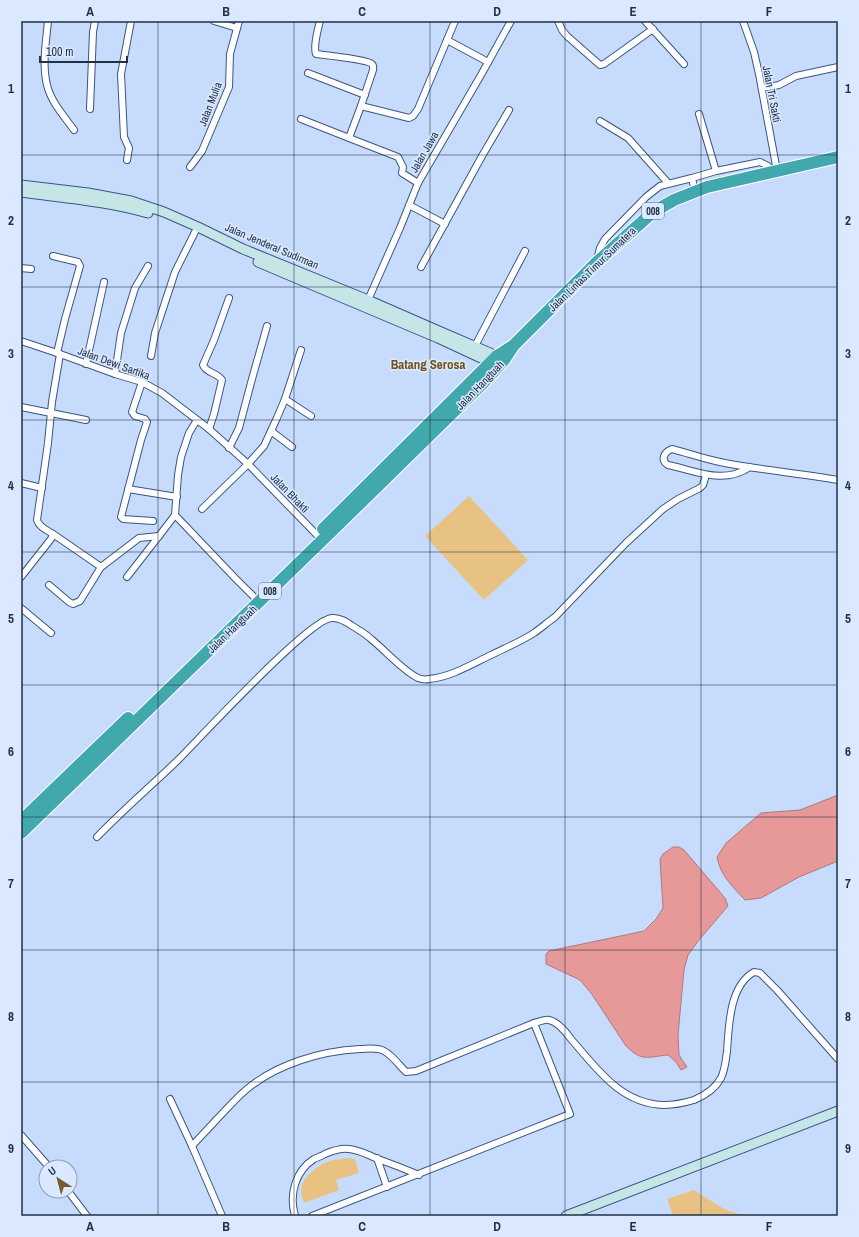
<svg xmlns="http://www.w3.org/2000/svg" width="859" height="1237" font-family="'Archivo Narrow',sans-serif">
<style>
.green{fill:#e8c282}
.water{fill:#e7999a;stroke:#ac7a80}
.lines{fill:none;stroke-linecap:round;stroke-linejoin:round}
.street-casing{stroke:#395685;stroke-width:8}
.secondary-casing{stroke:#395685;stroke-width:11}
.highway-casing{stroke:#fff;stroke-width:14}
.street{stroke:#fff;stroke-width:6}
.secondary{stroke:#c6e5e6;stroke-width:9}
.highway{stroke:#41a8ad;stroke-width:12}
.grid{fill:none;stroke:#223045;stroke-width:1;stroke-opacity:0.55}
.labels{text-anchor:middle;stroke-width:3;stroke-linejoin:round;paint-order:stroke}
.shield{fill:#dae9ff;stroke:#59687d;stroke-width:1}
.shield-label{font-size:10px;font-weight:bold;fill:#223045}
.street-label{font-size:11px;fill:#223045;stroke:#dae9ff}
.quarter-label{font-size:13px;font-weight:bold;fill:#6e501a;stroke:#dae9ff}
.neatline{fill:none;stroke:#223045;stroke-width:1.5}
.grid-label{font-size:13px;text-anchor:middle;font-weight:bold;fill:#223045}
</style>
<rect width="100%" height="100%" fill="#c7dcfd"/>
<g class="green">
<polygon points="469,496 528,560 484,600 425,536"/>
<path d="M346,1158L355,1159L359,1173L336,1180L339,1190L304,1203C302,1197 300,1190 302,1185C307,1173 322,1162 334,1160C338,1159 342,1159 346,1158Z"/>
<polygon points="694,1190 724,1209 745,1216 673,1216 667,1199"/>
</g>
<g class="water">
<path d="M838,795V861L799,877L761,898L745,900C733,887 720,875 717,857L726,843L761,813L800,810Z"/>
<path d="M673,847H679L684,850L725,898L728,906L699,940L688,955L684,970L678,1035L679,1055L687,1067L681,1070L676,1062L668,1055C647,1057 642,1062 626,1046L591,993L580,980L546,964V954L549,951L644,931L656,919L663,908L660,859L663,854Z"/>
</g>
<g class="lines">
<g class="street-casing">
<g id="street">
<path d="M48,21C46,42 42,65 47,85C51,102 64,116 74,130"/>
<polyline points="214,21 237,28"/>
<path d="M320,21C318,29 313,46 316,54C325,55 368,60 372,64C374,66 373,68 373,70L361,106L409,118L413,116L418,109L455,21"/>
<polyline points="558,21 562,30 567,36 600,65 604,64 653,29"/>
<polyline points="645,21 684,64"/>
<polyline points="743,21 754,52 759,74 777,171"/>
<polyline points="447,40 488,62"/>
<polyline points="308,73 365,95"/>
<polyline points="762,88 779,85 796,76 838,67"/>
<polyline points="90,109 93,32 95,21"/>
<polyline points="699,114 716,171"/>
<polyline points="301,119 349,138 361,106"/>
<polyline points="600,121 628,138 668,183"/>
<polyline points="349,138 398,157 403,167 402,173 418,183"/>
<polyline points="127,160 129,148 124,137 121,74 131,21"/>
<polyline points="190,167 202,151 229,87 230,54 239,21"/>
<polyline points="692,178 716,171 760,162 768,166 771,172"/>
<polyline points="409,205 445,224"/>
<polyline points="53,256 78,262 80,266 65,319 57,353"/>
<polyline points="597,260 600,248 605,239 646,197 660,186 692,178 695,192"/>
<polyline points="421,267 482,156 509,110"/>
<polyline points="21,268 31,269"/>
<polyline points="368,300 400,228 418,183 481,75 511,21"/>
<polyline points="21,341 60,354 115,374 142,382 162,393 209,429 248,464 317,535"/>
<polyline points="475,346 525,251"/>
<polyline points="151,356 155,333 175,272 195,232"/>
<polyline points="86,364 104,282"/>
<polyline points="115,374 121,333 135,288 148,266"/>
<polyline points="142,382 132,412 135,416 145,419 147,422 141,440 121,517 123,519 153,521"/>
<polyline points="285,399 311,416"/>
<polyline points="21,407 86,420"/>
<path d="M209,429L214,414L222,380C218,373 206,373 203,365L214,340L229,298"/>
<polyline points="271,431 292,447"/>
<polyline points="229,448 239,428 252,379 267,326"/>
<path d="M750,467C723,485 697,471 668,465C660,460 664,452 672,449C688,453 704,459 720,462C759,470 799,473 838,480"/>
<polyline points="21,483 42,488"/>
<polyline points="128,489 177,497"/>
<polyline points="202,509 248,464 264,446 276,420 285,399 301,350"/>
<polyline points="175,515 235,578 254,597"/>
<polyline points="101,567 139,538 159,536 175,515 178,475 181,457 189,433 197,420"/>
<path d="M21,577L51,539L53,534C47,530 39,527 37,520L48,443L52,402L60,354"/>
<polyline points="127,577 159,536"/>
<polyline points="49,585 69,602 73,604 80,601 101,567 53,534"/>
<polyline points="21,608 51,633"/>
<path d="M97,837C123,810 151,786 178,760C200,738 310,618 332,618C340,617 348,623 354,627C360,631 366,634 371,639C385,650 402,670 418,678C421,679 425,680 429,679C451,677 472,664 491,655C505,648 520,642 534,633C541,628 548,622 555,617L626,543L663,509L678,499L700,488L703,485L706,475"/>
<path d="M534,1023C539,1022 544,1019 549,1020C558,1022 566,1032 571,1039C597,1069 621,1104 664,1105C674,1105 684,1103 694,1100C706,1095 715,1089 721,1078C725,1070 726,1059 727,1051C729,1026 729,986 754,972L760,973L777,990L838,1059"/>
<polyline points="170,1099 192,1146 222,1216"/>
<polyline points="21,1135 49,1167"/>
<path d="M192,1146C200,1137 209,1128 217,1119C227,1109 236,1098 247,1089C277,1064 321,1051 360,1049C367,1049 377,1047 384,1051C392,1055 399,1065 406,1072L416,1071L534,1023L570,1114L312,1216"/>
<polyline points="377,1158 387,1187"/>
<polyline points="68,1191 87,1216"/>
<path d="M295,1216C289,1195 295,1171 314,1159C318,1157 322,1156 325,1154C332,1151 342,1148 349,1149C360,1150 368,1155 378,1159C392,1164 405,1169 419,1175"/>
</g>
</g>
<g class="secondary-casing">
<g id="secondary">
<polyline points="21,185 88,193 131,201 164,212 198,227 243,249 368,300 439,331 497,356 501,358"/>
<path d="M21,192C64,198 106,201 148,213"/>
<polyline points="258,262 438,338 496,365"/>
<polyline points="566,1216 838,1111"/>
</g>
</g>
<g class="highway-casing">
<g id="highway">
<polyline points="323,529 497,356 511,347"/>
<polyline points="21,821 128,718"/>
<polyline points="21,833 340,523 484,382 504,360 514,345 596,263 653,212 674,200 707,187 838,157"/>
</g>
</g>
<use href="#street" class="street"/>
<use href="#secondary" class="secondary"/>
<use href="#highway" class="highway"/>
</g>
<path class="grid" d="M158,21V1216M294,21V1216M430,21V1216M565,21V1216M701,21V1216M21,155H838M21,287H838M21,420H838M21,552H838M21,685H838M21,817H838M21,950H838M21,1082H838"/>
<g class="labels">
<g class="shield">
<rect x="642" y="203" width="22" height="16" rx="3"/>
<rect x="259" y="583" width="22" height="16" rx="3"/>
</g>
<g class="shield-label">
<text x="653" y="215">008</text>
<text x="270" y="595">008</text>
</g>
<g class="street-label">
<text transform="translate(772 94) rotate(79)" y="4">Jalan Tri Sakti</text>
<text transform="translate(210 104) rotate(-69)" y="4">Jalan Mulia</text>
<text transform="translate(424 152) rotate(-60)" y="4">Jalan Jawa</text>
<text transform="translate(272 246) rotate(23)" y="4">Jalan Jenderal Sudirman</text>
<text transform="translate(592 269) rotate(-44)" y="4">Jalan Lintas Timur Sumatera</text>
<text transform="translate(114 363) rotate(20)" y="4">Jalan Dewi Sartika</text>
<text transform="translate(480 385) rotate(-46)" y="4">Jalan Hangtuah</text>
<text transform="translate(290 493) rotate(46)" y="4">Jalan Bhakti</text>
<text transform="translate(232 629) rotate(-44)" y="4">Jalan Hangtuah</text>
</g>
<g class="quarter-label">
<text x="428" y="369">Batang Serosa</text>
</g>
</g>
<rect width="859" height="1237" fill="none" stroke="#dae9ff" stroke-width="44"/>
<g transform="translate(58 1179) rotate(324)"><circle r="19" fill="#dae9ff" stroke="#909fb5"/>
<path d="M0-3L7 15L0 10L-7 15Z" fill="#775c2e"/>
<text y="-6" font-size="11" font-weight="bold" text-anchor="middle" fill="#223045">U</text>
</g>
<path d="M40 56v6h87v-6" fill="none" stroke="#223045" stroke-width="2"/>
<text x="46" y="56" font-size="12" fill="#223045" stroke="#dae9ff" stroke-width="3" paint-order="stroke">100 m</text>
<rect x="22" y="22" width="815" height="1193" class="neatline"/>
<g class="grid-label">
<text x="90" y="16">A</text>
<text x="226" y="16">B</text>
<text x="362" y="16">C</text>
<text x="497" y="16">D</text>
<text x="633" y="16">E</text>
<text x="769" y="16">F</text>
<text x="11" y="93">1</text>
<text x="848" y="93">1</text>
<text x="11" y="225">2</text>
<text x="848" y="225">2</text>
<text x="11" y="358">3</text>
<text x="848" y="358">3</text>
<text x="11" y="490">4</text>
<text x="848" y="490">4</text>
<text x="11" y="623">5</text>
<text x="848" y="623">5</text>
<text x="11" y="756">6</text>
<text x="848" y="756">6</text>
<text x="11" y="888">7</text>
<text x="848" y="888">7</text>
<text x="11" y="1021">8</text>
<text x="848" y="1021">8</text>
<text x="11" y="1153">9</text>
<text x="848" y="1153">9</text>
<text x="90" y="1231">A</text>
<text x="226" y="1231">B</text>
<text x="362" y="1231">C</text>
<text x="497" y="1231">D</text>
<text x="633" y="1231">E</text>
<text x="769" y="1231">F</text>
</g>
</svg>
